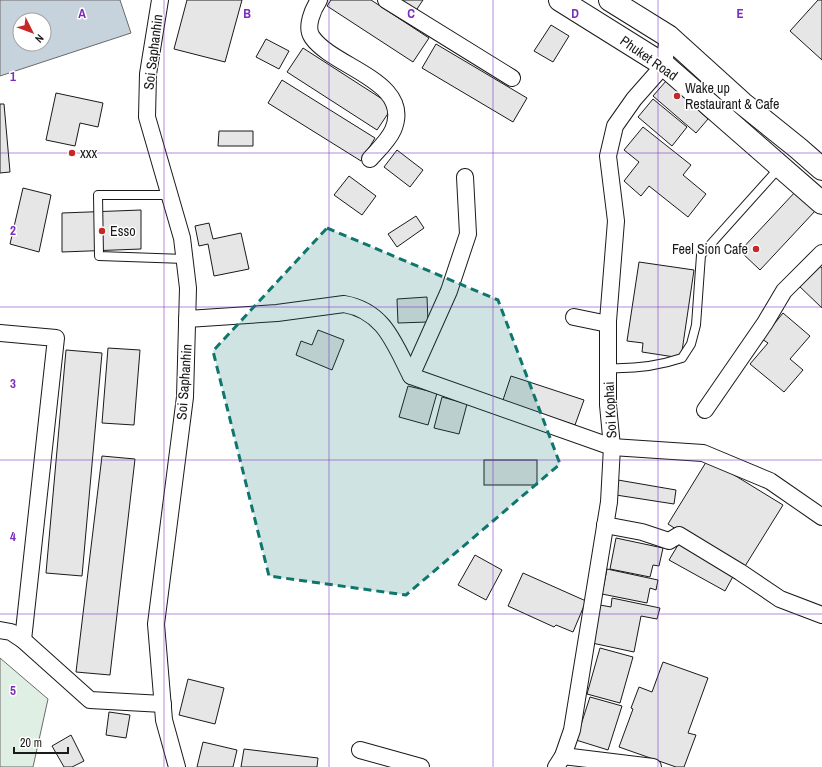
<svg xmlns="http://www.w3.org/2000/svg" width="822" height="767" font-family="'Archivo Narrow',sans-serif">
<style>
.green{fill:#e0efe3;stroke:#6a6a6a}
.water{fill:#c6d2dc;stroke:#6a6a6a;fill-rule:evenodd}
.building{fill:#e6e6e6;stroke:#1a1a1a}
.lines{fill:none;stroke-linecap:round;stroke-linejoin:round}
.service-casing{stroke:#1a1a1a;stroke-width:10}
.minor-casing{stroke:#1a1a1a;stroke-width:18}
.secondary-casing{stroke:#1a1a1a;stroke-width:24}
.service{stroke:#fff;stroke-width:8}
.minor{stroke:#fff;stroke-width:16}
.secondary{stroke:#fff;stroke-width:22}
.marked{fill:#0f766e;fill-opacity:0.2;stroke:#0f766e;stroke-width:3;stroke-dasharray:8 5;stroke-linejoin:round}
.grid{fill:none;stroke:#7b2cbf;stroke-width:1;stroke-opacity:0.55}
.poi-dot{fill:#c62828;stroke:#fff;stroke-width:1.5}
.labels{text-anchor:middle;stroke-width:3;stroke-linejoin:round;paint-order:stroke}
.street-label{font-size:14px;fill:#1a1a1a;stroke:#fff}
.poi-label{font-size:14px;fill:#1a1a1a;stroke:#fff;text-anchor:start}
.grid-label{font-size:13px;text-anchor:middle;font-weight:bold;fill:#7b2cbf;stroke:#fff;stroke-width:3;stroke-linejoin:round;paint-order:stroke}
</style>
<rect width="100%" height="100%" fill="#fff"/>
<polygon class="green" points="0,658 48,699 33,767 0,767"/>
<path class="water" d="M0,0H120L131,33L0,76ZM20,20H44V44H20Z"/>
<g class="building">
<polygon points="187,0 242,0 225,62 174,49"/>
<polygon points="331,0 371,0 429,38 413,62 327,6"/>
<polygon points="396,0 423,0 415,12"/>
<polygon points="818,0 822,0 822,60 790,31"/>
<polygon points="551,25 569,36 553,62 534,51"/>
<polygon points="266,39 289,51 279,69 256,57"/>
<polygon points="436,44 527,98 513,122 422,68"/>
<polygon points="303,48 393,106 377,130 287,72"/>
<polygon points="282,80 375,138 361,161 268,103"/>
<polygon points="666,81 708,119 696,133 653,96"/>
<polygon points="56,93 103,103 98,127 80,123 75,146 46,140"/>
<polygon points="653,99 687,127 672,146 638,117"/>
<polygon points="0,104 4,104 10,172 0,173"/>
<polygon points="643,127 691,165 683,175 706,194 688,217 649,186 641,196 624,181 639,162 624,150"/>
<polygon points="219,131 253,131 253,146 218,146"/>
<polygon points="397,150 423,170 410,187 384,167"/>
<polygon points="349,176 376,196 362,215 334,195"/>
<polygon points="23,188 51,195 39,252 10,244"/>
<polygon points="796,191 816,210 760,270 740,251"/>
<polygon points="141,210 141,249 62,252 62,213"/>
<polygon points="416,216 424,228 397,247 388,234"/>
<polygon points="209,223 213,239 241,233 249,269 214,276 208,244 199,246 195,226"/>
<polygon points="639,262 694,270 681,358 642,352 643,343 627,341"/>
<polygon points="817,264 822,268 822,308 797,284"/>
<polygon points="427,297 428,322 398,323 397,299"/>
<polygon points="783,313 810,336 790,359 803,370 784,392 750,364 768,343 762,339"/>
<polygon points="318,330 344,340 332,370 296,355 301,341 312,345"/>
<polygon points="108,348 140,350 134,425 102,423"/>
<polygon points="66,350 102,353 82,576 46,573"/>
<polygon points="511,376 584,400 575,425 523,408 501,406"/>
<polygon points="408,386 437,393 428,425 399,417"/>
<polygon points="442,397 467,404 459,434 434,428"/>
<polygon points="102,456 135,459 110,675 76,672"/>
<polygon points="708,459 783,505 742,571 668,524"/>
<rect x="484" y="460" width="53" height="25"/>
<polygon points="618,480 676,490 674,504 616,495"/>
<polygon points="616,538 663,548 659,566 653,565 650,577 610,569"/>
<polygon points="681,540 736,571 725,591 669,560"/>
<polygon points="475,555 502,570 486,600 458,585"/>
<polygon points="607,569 658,580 656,590 650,588 647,603 602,594"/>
<polygon points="523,573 586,601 573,632 556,625 554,627 508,606"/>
<polygon points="612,598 660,608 657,619 641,616 634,652 592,643 600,605 611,607"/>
<polygon points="600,648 633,657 620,703 587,694"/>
<polygon points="663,662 708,678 688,733 696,735 684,767 676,767 619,747 633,709 631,708 639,687 652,692"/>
<polygon points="188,679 224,688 215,724 179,715"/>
<polygon points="590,697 622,706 608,750 576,740"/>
<polygon points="109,712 130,715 126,738 106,735"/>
<polygon points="71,735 84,761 72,767 64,767 52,746"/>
<polygon points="203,742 237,750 233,767 197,767"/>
<polygon points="244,749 318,758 317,767 241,767"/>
</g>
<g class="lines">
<g class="service-casing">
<g id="service">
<polyline points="170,195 98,195 99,256 185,259"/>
<path d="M608,368C633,369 658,366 682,358L691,344L696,325L701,255L780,167"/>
</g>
</g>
<g class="minor-casing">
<g id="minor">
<polyline points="160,0 148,74 147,117 182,238 188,288 185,397 156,624 164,720 177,767"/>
<path d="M319,0C313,9 305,27 312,37C333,68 414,81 393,130C388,141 378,150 370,159"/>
<polyline points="386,0 512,78"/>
<polyline points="465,177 468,234 449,291 411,376 612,447 703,453 770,481 822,517"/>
<polyline points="574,317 608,324"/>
<path d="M187,319L277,313L344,304C384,311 394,343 411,376"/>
<polyline points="0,333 56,338 23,640"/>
<polyline points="705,410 765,323 784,291 822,253"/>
<polyline points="605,525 642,532 669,541 679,535 740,572 780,599 822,615"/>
<polyline points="0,630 11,632 23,640 90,700 163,704"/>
<polyline points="360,750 421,767"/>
<polyline points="563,756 653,767"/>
<polyline points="556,767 563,756 572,730 609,502 612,447 608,405 608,321 616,221 608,156 615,126 634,99 664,65 668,36"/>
</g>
</g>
<g class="secondary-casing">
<g id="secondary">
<polyline points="560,0 664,65 822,203"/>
<polyline points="610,0 668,36 742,103 798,148 822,169"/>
</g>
</g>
<use href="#service" class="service"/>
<use href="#minor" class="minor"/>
<use href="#secondary" class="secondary"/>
</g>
<path class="marked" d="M327,228L498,300L560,464L406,595L269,576L213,351Z"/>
<path class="grid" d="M164,0V767M329,0V767M493,0V767M658,0V767M0,153H822M0,307H822M0,460H822M0,614H822"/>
<g class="poi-dot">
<circle cx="677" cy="96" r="4"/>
<circle cx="72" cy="153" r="4"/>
<circle cx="102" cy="231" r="4"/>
<circle cx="756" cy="249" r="4"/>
</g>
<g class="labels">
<g class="street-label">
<text transform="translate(153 52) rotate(-83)" y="5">Soi Saphanhin</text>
<text transform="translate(649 58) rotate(35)" y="5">Phuket Road</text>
<text transform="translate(184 382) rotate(-86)" y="5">Soi Saphanhin</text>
<text transform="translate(610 410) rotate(-93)" y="5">Soi Kophai</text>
</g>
<g class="poi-label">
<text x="685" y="93">Wake up<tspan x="685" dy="16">Restaurant &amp; Cafe</tspan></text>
<text x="80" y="158">xxx</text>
<text x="110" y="236">Esso</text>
<text x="748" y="254" text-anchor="end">Feel Sion Cafe</text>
</g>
</g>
<g class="grid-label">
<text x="82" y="18">A</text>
<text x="247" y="18">B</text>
<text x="411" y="18">C</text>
<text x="575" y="18">D</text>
<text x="740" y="18">E</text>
<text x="13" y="81">1</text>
<text x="13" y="235">2</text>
<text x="13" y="388">3</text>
<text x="13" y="541">4</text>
<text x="13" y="695">5</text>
</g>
<g transform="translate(32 32) rotate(132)"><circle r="19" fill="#ffffff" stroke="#a3a3a3"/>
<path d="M0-3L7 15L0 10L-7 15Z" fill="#c62828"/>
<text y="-6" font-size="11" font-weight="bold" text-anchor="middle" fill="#1a1a1a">N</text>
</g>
<path d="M14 747v6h54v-6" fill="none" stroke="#1a1a1a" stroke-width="2"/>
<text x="20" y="747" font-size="12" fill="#1a1a1a" stroke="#ffffff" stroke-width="3" paint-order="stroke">20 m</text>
</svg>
